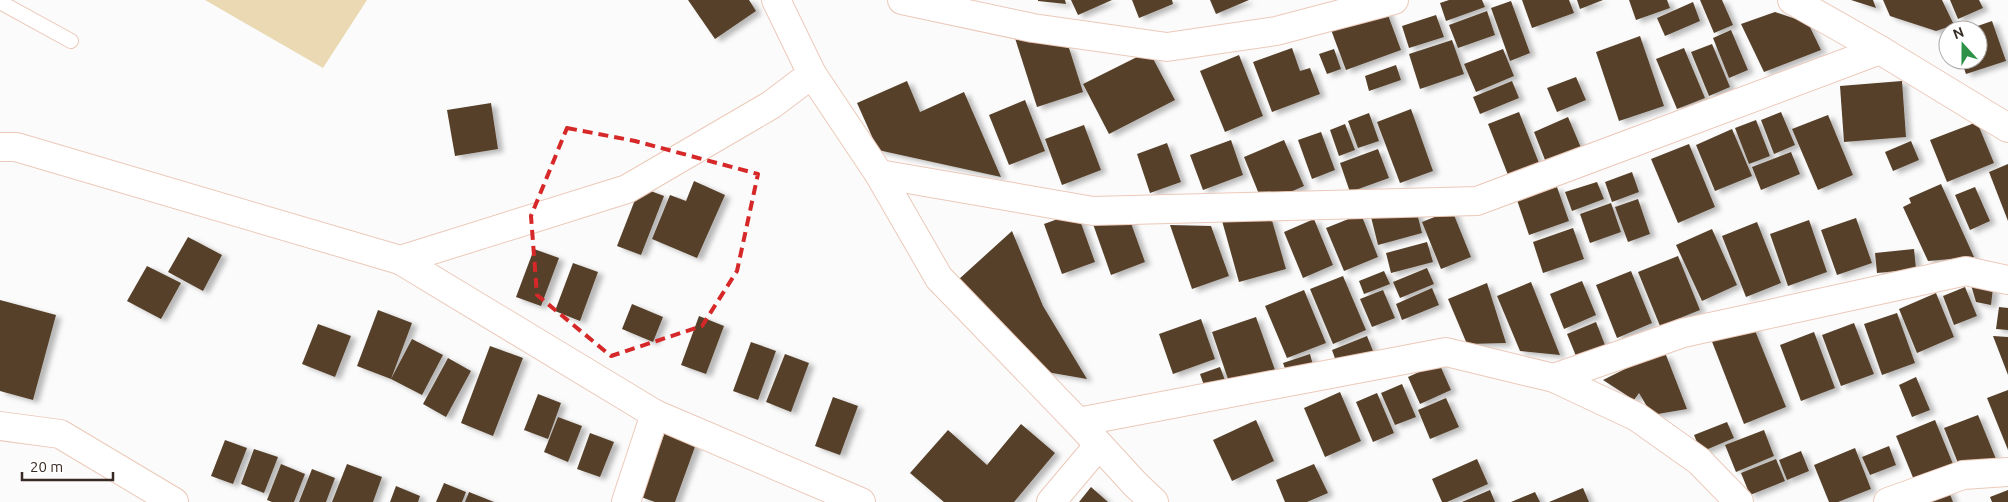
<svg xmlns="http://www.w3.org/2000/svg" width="2008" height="502" font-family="Ubuntu,sans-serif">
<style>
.green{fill:#ead9b3}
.building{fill:#56402a;filter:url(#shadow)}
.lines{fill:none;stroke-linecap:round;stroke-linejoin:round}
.lane-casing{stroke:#ecc9b9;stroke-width:16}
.street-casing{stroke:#ecc9b9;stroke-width:30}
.secondary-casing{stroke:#ecc9b9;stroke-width:30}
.lane{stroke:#fff;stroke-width:14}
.street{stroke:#fff;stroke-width:28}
.secondary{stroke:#fff;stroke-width:28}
.marked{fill:none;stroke:#d62828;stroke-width:4;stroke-dasharray:10 6;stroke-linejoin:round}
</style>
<defs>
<filter id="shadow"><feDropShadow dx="5.5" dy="3" stdDeviation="2.5" flood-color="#0004"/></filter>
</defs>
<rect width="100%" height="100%" fill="#fbfbfb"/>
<polygon class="green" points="205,0 367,0 323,68"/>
<g class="building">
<polygon points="688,0 749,0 756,11 715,39"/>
<polygon points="1038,0 1065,0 1066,4 1038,1"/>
<polygon points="1071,0 1112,0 1078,15"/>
<polygon points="1132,0 1172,0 1173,4 1139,18"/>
<polygon points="1210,0 1249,0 1216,14"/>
<polygon points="1449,0 1482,0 1485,7 1446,21 1440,3"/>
<polygon points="1522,0 1569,0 1574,13 1532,28"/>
<polygon points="1577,0 1603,0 1580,9"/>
<polygon points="1629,0 1667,0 1670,8 1636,20"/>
<polygon points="1700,0 1722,0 1733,25 1714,33"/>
<polygon points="1851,0 1873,0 1876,8"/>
<polygon points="1883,0 1942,0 1954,25 1936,31 1890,16"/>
<polygon points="1950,0 1979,0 1983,8 1958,19"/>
<polygon points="1511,1 1530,53 1510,61 1491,8"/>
<polygon points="1693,2 1700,21 1665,36 1657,18"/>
<polygon points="1385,7 1401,50 1346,70 1330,27"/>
<polygon points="1487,11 1495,35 1458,48 1449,25"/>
<polygon points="1775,12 1808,23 1821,50 1764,72 1741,24"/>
<polygon points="1436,15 1444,37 1409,48 1402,26"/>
<polygon points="1992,21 2006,61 1966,74 1961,60 1978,60 1978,30 1966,30"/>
<polygon points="1731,30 1748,70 1729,78 1713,38"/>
<polygon points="1014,35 1069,48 1083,92 1037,107"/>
<polygon points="1640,36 1664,106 1619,121 1596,52"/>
<polygon points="1452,40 1464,74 1420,89 1409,54"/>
<polygon points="1712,44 1730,87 1709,96 1691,52"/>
<polygon points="1292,48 1300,71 1310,68 1320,94 1272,112 1253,62"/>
<polygon points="1684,48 1705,98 1677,109 1656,59"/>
<polygon points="1334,49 1341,69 1327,74 1319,54"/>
<polygon points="1503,49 1514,76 1476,92 1464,64"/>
<polygon points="1149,51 1175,100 1109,134 1083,84"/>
<polygon points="1239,55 1263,116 1225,132 1200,71"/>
<polygon points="1396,65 1401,80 1369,91 1365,76"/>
<polygon points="1576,77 1586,100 1557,112 1547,88"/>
<polygon points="907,81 920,112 964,92 1001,177 878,150 857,103"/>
<polygon points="1512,81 1519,98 1480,114 1473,97"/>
<polygon points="1902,81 1906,137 1844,142 1840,86"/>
<polygon points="1025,100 1045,151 1009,165 989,115"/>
<polygon points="491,103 498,149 455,156 447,110"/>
<polygon points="1411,109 1433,171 1400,183 1377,122"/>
<polygon points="1519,112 1539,163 1508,175 1488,124"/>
<polygon points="1781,112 1795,145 1774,154 1761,120"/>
<polygon points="1369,113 1379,141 1358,148 1348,121"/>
<polygon points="1828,115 1853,175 1818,190 1792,129"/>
<polygon points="1568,117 1582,150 1547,165 1534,132"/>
<polygon points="1756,120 1770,156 1749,164 1735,128"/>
<polygon points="1977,122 1994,163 1947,182 1930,140"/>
<polygon points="1345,124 1355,150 1339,156 1330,130"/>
<polygon points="1084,125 1101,170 1062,185 1045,139"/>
<polygon points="1732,129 1752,176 1715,191 1696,145"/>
<polygon points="1321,132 1335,170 1312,179 1298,140"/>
<polygon points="1231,140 1243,175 1203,190 1190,155"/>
<polygon points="1284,140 1304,186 1263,204 1244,157"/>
<polygon points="1911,141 1919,160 1893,171 1885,152"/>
<polygon points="1167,143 1181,182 1150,193 1137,154"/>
<polygon points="1689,144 1715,207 1678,223 1651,159"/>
<polygon points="1378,149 1389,178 1350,192 1340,163"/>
<polygon points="1791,152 1800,174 1761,190 1752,167"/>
<polygon points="2008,164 2008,221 1989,172"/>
<polygon points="1632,172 1639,192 1612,202 1605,182"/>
<polygon points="694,181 725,195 697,258 652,239 670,195 686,201"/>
<polygon points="1597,182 1604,199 1572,211 1565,192"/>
<polygon points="1941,184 1974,257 1928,261 1903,207 1911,203 1909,198"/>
<polygon points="640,187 664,196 641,255 617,246"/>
<polygon points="1557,187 1569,221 1529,235 1517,200"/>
<polygon points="1975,187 1990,221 1970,230 1955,195"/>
<polygon points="1638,199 1650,234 1628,242 1615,207"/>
<polygon points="1611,203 1621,232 1590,243 1580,214"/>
<polygon points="1415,205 1422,233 1378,245 1371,217"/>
<polygon points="1452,210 1471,257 1441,269 1422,222"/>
<polygon points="1077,212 1095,262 1062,274 1044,224"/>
<polygon points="1127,212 1145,262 1111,275 1093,224"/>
<polygon points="1361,214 1378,257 1344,271 1326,228"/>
<polygon points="1221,217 1271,217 1286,269 1239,282"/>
<polygon points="1856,218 1872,263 1837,275 1821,230"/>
<polygon points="1314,219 1333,265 1303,278 1284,232"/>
<polygon points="1809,220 1827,272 1788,286 1770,234"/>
<polygon points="1757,222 1781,283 1746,297 1722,236"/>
<polygon points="1170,225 1211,226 1229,276 1192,289"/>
<polygon points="1573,228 1584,259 1543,273 1533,242"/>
<polygon points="1712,229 1737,285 1702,301 1676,245"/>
<polygon points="1012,231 1043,306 1087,379 1041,371 958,280"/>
<polygon points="188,237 222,255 203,291 168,272"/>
<polygon points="1427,242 1433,262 1391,273 1386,253"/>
<polygon points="534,249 559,258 541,306 516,297"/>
<polygon points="1914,249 1916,269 1877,273 1875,253"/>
<polygon points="1678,256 1700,310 1660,326 1638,272"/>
<polygon points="573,263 598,272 580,321 555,311"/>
<polygon points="147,266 181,283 161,319 127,301"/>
<polygon points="1427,268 1434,284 1400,298 1393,282"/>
<polygon points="1384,271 1390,284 1364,294 1359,281"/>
<polygon points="1631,271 1652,323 1617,338 1596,285"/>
<polygon points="1343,276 1366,330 1333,344 1310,289"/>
<polygon points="1582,281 1596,315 1564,329 1550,294"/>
<polygon points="1531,282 1560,355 1520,351 1497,296"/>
<polygon points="1487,283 1506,343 1467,344 1448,299"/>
<polygon points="1971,285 1993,288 1991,305 1976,302"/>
<polygon points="1965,287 1977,316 1954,325 1943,296"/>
<polygon points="1432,288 1439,305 1402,320 1396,304"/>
<polygon points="1304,290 1326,343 1287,358 1265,306"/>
<polygon points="1383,290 1395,318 1372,327 1360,299"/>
<polygon points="1936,293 1954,337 1917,353 1899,309"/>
<polygon points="0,300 56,315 33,400 0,391"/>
<polygon points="632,304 663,317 653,342 622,329"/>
<polygon points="1999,307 2008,308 2008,330 1996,329"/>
<polygon points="378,310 412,323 391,379 412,339 443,355 422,395 391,379 357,366"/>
<polygon points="1897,313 1915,363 1882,375 1864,324"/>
<polygon points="699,316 724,326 706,374 681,365"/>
<polygon points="1256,317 1275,370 1230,385 1212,332"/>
<polygon points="1201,319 1215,359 1173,374 1159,334"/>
<polygon points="1596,322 1605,345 1576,356 1567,334"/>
<polygon points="1752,323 1786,407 1744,424 1711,339"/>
<polygon points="1854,323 1874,374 1841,386 1822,335"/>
<polygon points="318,324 351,336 335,377 302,364"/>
<polygon points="1814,332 1835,388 1801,401 1780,345"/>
<polygon points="1367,336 1373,351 1337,364 1332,350"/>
<polygon points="1993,336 2008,337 2008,375"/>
<polygon points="751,342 776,351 758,400 733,391"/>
<polygon points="490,346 523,358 493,436 461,423"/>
<polygon points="785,354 809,363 791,412 766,402"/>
<polygon points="1310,354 1313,365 1287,374 1283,363"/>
<polygon points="1666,355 1687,409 1652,415 1639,393 1634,400 1603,380 1629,367 1626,361"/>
<polygon points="448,358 471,371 446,417 423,404"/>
<polygon points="1439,363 1451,390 1420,404 1408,377"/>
<polygon points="1220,367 1226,383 1206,391 1200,374"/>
<polygon points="1916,377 1930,410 1912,417 1899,385"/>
<polygon points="1402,384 1416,417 1395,425 1381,393"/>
<polygon points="2008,390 2008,450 1987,398"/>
<polygon points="1340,392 1361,441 1325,457 1304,408"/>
<polygon points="1377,393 1394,433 1373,442 1356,402"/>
<polygon points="538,394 561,403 548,439 524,430"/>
<polygon points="833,397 858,406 840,455 815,446"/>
<polygon points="1446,398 1459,427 1430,439 1418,410"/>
<polygon points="1978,415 1996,459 1962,473 1944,428"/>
<polygon points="558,417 582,426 568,462 544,452"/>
<polygon points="1256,420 1274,461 1232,481 1213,440"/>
<polygon points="1935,420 1953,464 1914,480 1896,436"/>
<polygon points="1727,422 1734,438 1701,452 1694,435"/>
<polygon points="1021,424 1055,453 1014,502 944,502 910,473 948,430 987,465"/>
<polygon points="1764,430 1774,456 1736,472 1725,445"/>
<polygon points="665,432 696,444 675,502 655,502 641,497"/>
<polygon points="590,433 614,442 600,477 577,469"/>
<polygon points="225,440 247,448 233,484 211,476"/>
<polygon points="1889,446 1896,465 1870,475 1862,457"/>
<polygon points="1855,448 1871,489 1838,502 1829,502 1814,465"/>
<polygon points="254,449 278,457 264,493 241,484"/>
<polygon points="1801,451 1809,471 1787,480 1779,460"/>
<polygon points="1477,459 1488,484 1447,502 1442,502 1432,479"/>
<polygon points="1776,459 1785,481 1750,495 1741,473"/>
<polygon points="281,464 305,474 294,502 272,502 267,500"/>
<polygon points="347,464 382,477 373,502 332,502"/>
<polygon points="1314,464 1328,493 1307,502 1285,502 1276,480"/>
<polygon points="312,469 335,478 326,502 299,502"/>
<polygon points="444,483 466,492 462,502 436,502"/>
<polygon points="396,486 420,496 418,502 390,502"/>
<polygon points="1091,487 1108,502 1079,502"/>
<polygon points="1583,488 1589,502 1549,502"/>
<polygon points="1948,489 1953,502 1914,502"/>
<polygon points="1490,490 1495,502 1462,502"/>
<polygon points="2008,490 2008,502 1992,502 1990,497"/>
<polygon points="469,492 494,502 465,502"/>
<polygon points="1535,492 1540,502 1511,502"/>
</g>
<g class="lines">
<g class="lane-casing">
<polyline id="lane" points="0,2 71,41"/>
</g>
<g class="street-casing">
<g id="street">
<polyline points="902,0 1033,28 1167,47 1276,31 1394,0"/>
<polyline points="1792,0 1880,50 2008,128"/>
<polyline points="812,74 879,174 939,278 1078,422 1136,485 1154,502"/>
<polyline points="0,147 16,147 400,260 627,189 771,105 812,74 776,0"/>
<polyline points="879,174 1093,211 1477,201 1880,50"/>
<polyline points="400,260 655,414 626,502"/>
<polyline points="1554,378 1683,333 1966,271 2008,280"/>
<polyline points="655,414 861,502"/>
<polyline points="1078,422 1446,352 1554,378 1637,417 1699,461 1739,502"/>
<polyline points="1051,502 1099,445"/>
<polyline points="1888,502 1963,475 2008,472"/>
</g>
</g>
<g class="secondary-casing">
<polyline id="secondary" points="0,426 60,434 174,502"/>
</g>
<use href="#lane" class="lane"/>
<use href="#street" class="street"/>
<use href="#secondary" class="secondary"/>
</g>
<path class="marked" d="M567,128L635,141L758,174L737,271L702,326L611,356L537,295L531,216Z"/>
<g transform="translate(1963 45) rotate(339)"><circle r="24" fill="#ffffff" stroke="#afaaa7"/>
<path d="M0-4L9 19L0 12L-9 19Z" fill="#2d9248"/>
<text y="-8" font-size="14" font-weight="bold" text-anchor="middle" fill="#372a24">N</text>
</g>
<path d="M22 472v8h91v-8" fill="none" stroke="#372a24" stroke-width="2.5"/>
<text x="30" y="472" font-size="15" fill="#372a24" stroke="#ffffff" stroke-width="4" paint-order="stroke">20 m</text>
</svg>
